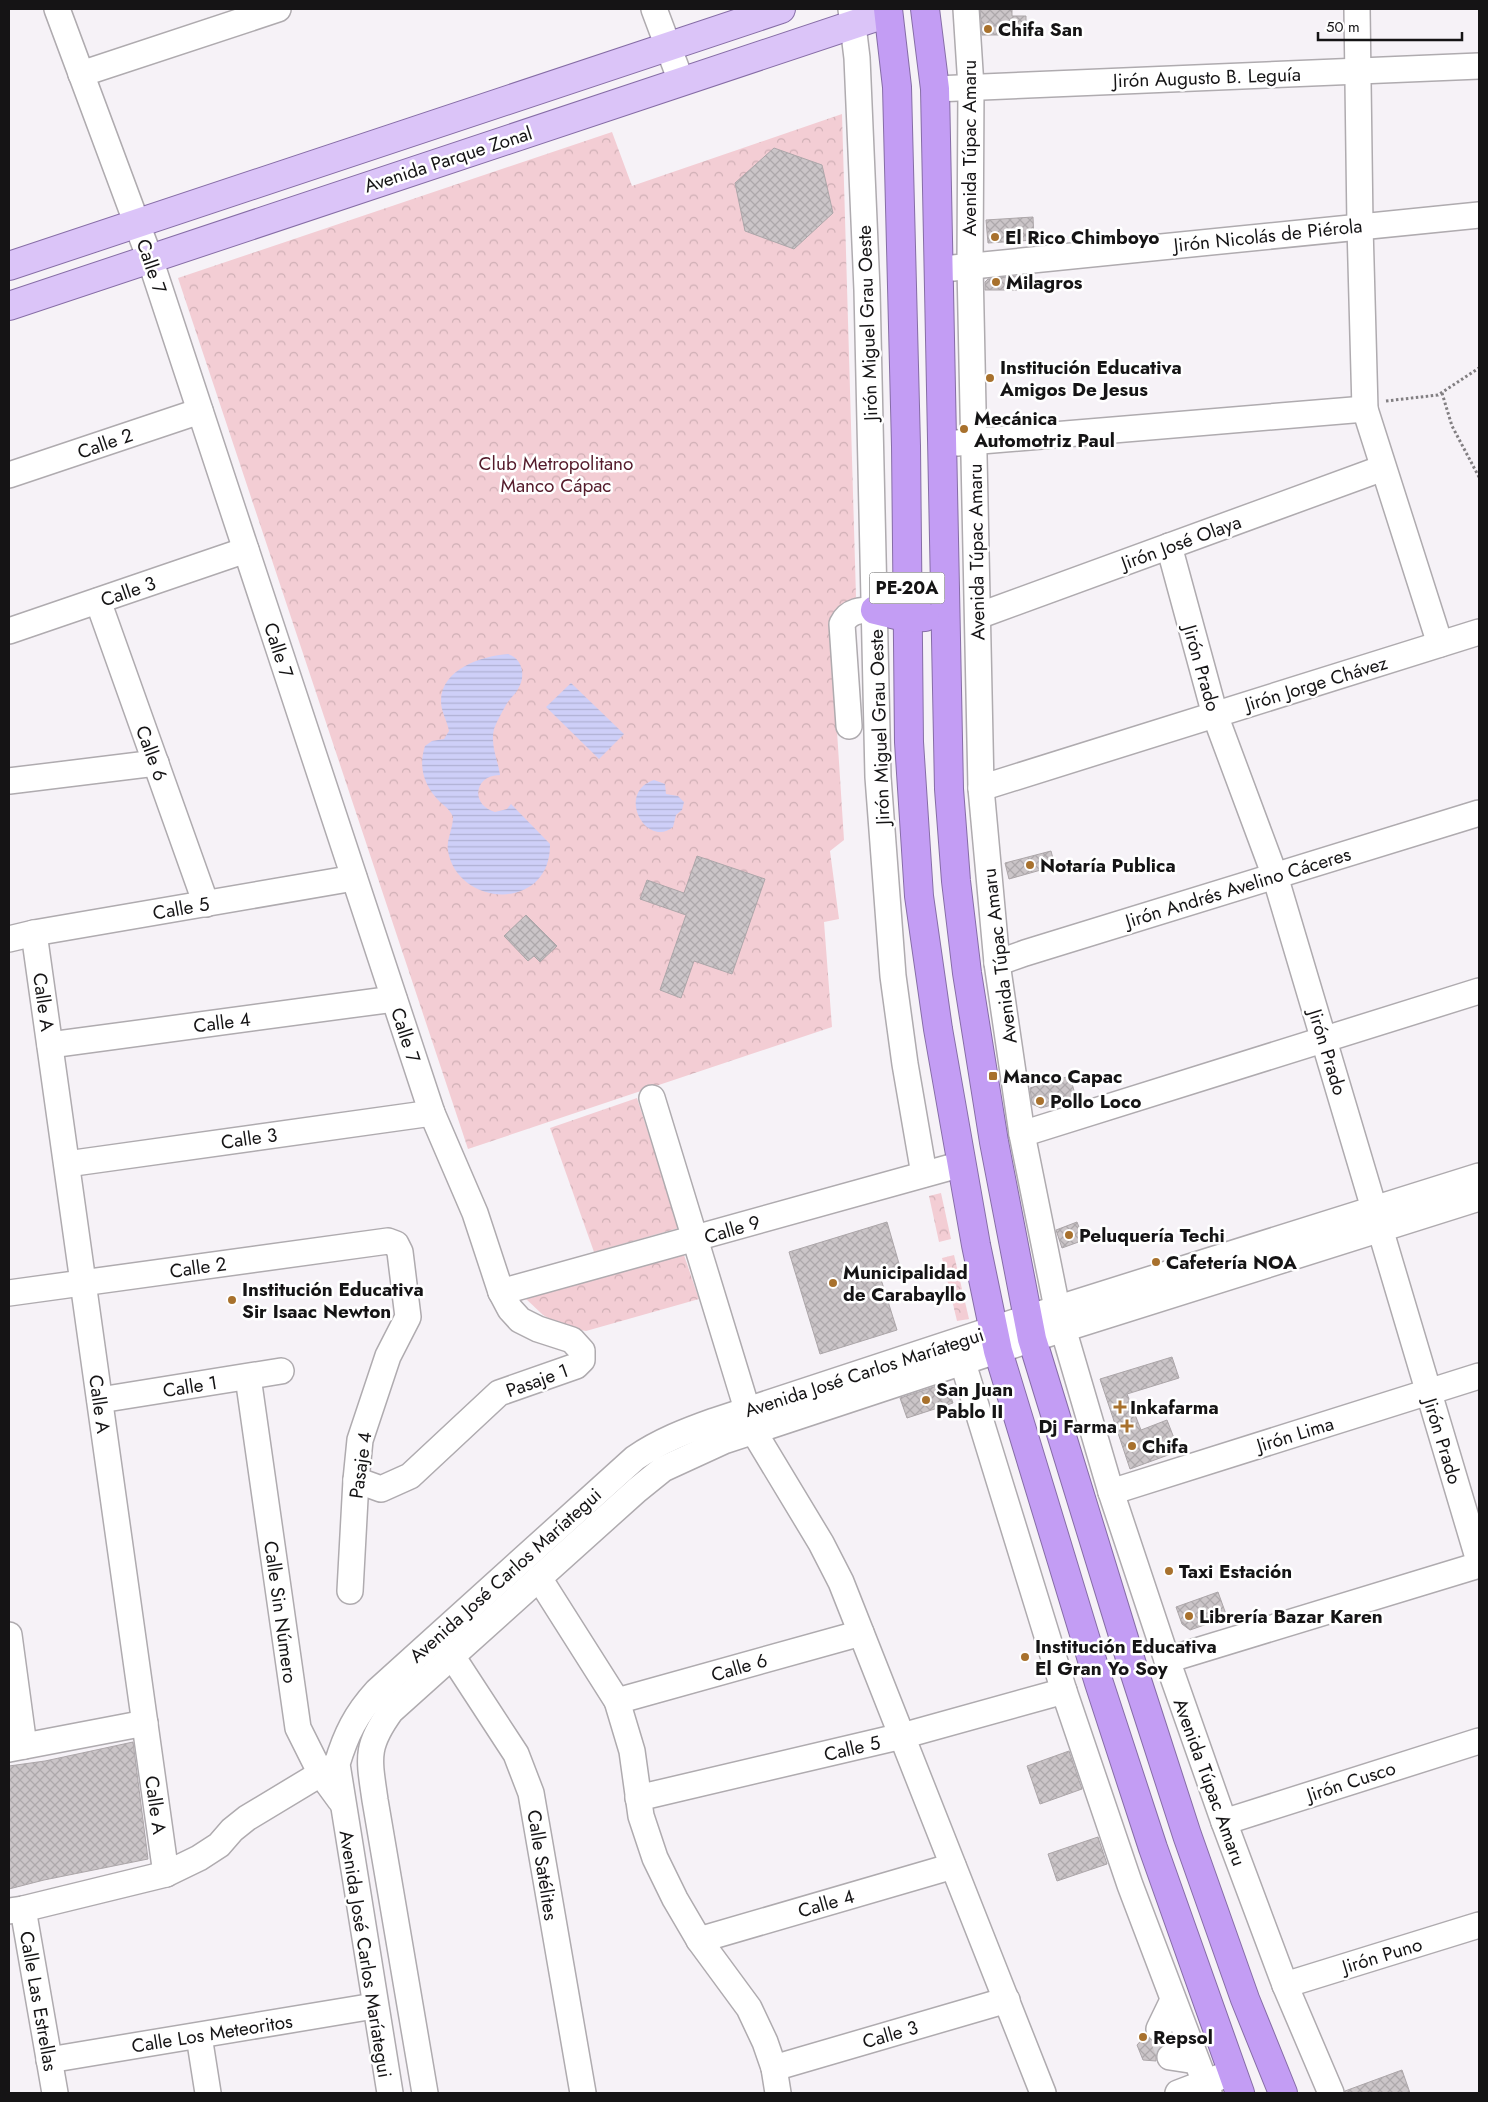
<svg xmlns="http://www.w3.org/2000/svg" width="1488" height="2102" font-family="Jost,sans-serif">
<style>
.park{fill:url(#park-crowns)}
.water{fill:url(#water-rules)}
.building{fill:url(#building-cross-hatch);stroke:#aca6a9}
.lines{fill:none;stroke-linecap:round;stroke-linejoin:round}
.minor-tunnel{stroke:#d4d1d5;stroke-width:25;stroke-dasharray:25 12;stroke-linecap:butt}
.minor-casing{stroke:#afabaf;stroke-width:28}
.major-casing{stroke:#866da6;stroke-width:30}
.highway-casing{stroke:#866da6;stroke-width:30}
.path{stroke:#827f82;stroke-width:3;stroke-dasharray:2.5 2.5;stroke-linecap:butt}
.minor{stroke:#fff;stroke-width:25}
.major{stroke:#dbc4f8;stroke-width:28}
.highway{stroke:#c39df4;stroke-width:28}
.poi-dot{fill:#a8712d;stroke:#fff;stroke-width:2}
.labels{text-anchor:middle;stroke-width:5;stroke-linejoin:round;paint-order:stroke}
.shield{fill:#fff;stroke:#5b5a5b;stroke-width:1}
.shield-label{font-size:18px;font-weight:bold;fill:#151415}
.poi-label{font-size:19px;font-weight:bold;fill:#151415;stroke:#fff;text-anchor:start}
.street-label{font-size:19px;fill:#151415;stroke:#fff}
.park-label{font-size:19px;fill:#541b2b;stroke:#fff}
</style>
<defs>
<pattern id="park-crowns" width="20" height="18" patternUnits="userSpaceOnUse" patternTransform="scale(1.25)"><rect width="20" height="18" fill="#f3cdd4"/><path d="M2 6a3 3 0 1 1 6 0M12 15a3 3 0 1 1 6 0" fill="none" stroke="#cfafb5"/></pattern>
<pattern id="water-rules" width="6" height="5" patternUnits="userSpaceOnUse" patternTransform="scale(1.25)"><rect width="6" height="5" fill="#cecff8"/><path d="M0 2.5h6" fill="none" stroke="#b0b1d4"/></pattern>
<pattern id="building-cross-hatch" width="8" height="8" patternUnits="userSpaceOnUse" patternTransform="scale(1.25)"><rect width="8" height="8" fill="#cbc5c8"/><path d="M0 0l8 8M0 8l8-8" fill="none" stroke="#ada8ab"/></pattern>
</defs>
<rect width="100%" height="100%" fill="#f6f2f7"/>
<g class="park">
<polygon points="842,114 856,597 830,622 844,840 830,851 839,919 824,922 832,1027 468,1149 178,278 612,132 632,186"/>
<polygon points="637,1098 679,1228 594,1252 550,1128"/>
<polygon points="941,1193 951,1239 939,1242 929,1196"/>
<polygon points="684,1255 699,1299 586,1331 562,1326 543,1315 525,1298"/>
<polygon points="954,1255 969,1319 957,1321 942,1258"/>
</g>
<g class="water">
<path d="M508,654C523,659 526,676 518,689C515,695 509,699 506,705C502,712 497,721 494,729C490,745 498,760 500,775C474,775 470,805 495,812L507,809L511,804L550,844C551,912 458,908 448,851C446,840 453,829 453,817C450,810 446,807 440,802C424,786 418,767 425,746L432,741L444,739L449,731C447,720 441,712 441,701C441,669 482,656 508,654Z"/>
<polygon points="571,683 624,734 599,759 546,707"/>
<path d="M654,780L665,784L666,794L678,796L684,802L682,810L676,815L673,827C647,849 615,793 654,780Z"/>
</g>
<g class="building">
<polygon points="980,9 1012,9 1012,16 1026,16 1026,35 982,35"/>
<polygon points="774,148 822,165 833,213 794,249 745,231 735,183"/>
<polygon points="1033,217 1034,240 988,243 986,220"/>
<polygon points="1018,276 1018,290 985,290 985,282 988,279"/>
<polygon points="1051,851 1055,866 1009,879 1005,863"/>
<polygon points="697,856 765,879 732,974 694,961 681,998 660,990 686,915 640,899 647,880 684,893"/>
<polygon points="526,915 557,946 540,962 534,956 528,961 504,936"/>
<polygon points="1070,1076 1076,1098 1041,1108 1032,1104 1030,1088"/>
<polygon points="887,1222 900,1267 879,1273 897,1330 820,1354 789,1252"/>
<polygon points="1077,1222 1084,1240 1062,1248 1056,1230"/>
<polygon points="1172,1357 1179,1378 1127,1394 1141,1430 1167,1420 1179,1451 1130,1469 1100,1379"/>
<polygon points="946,1383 953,1403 907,1418 900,1398"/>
<polygon points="1218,1592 1227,1617 1190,1630 1182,1624 1176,1607"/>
<polygon points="133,1742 148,1859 44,1880 9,1889 9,1766 45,1761"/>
<polygon points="1069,1751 1082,1789 1040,1804 1027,1766"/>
<polygon points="1098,1837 1107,1864 1057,1881 1048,1854"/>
<polygon points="1146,2035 1152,2042 1160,2043 1169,2038 1171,2043 1164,2044 1159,2048 1156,2054 1156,2061 1143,2060 1137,2045"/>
<polygon points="1402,2070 1410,2093 1345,2093 1345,2091"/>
</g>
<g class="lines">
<polyline class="minor-tunnel" points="1159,2029 1170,2057"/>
<g class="minor-casing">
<g id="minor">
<polyline points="57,9 150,259 432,1113 475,1213 501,1292 510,1309 520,1320 538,1329 572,1340 582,1351 582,1360 576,1366 499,1393 410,1476 381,1489 356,1480"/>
<polyline points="654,9 681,81"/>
<polyline points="851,9 857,58 867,290 878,777 893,976 905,1064 924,1174"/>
<polyline points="966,9 971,87 970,266 981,788 997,963 1022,1134 1057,1308 1111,1492 1167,1660 1224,1822 1285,1985 1331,2093"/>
<polyline points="1357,9 1360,226 1365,409 1440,644"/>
<polyline points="81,74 278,9"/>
<polyline points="935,89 1479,66"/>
<polyline points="953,268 1479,215"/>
<polyline points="957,443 1365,409"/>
<polyline points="9,475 200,411"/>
<polyline points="1169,546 1215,715 1275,876 1479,1561"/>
<polyline points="98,601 206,904"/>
<polyline points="978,616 1383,468"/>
<polyline points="9,631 246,550"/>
<path d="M849,726L842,624C849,610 861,610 875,610"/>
<polyline points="9,781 156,763"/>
<polyline points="981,788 1479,632"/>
<polyline points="34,933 166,1874"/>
<polyline points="9,939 34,933 354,878"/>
<polyline points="997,963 1025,953 1479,813"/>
<polyline points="50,1045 394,999"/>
<polyline points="652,1098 754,1432 821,1543 841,1582 1043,2093"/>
<polyline points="1022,1134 1479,991"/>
<polyline points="67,1164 432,1113"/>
<polyline points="501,1292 962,1164"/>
<polyline points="9,1293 388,1241 396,1244 400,1252 408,1317 388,1356 360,1440 356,1480 350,1591"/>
<polyline points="958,1347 1064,1691 1130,1885 1209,2093"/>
<polyline points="248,1377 298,1728 321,1774 340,1800"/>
<polyline points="100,1400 281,1371"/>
<polyline points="1111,1492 1479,1376"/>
<polyline points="539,1578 617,1701 632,1751 641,1816 655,1858 675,1899 699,1940 749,2008 765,2042 774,2068 778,2093"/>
<polyline points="9,1635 24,1746"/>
<polyline points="452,1656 516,1754 531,1793 583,2093"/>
<polyline points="1167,1660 1479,1565"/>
<polyline points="617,1701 861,1633"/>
<polyline points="9,1749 145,1723"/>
<polyline points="638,1798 902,1736 1064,1691"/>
<polyline points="1224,1822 1479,1741"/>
<polyline points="23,1909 55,2093"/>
<polyline points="9,1911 23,1909 166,1874 199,1858 219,1845 232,1830 247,1818 335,1765"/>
<polyline points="699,1940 953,1866"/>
<polyline points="1285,1985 1479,1925"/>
<polyline points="1159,2029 1173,2000"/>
<polyline points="199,2036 208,2093"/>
<polyline points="1170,2057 1196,2061"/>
<polyline points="49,2060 374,2006"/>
<polyline points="774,2068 1007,2000"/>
<path d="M390,2093L337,1764C346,1734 356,1714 377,1691L635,1458C660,1441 686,1431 714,1421L1027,1318L1479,1176"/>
<path d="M425,2093L375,1800C369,1758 365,1747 391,1711L637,1490L663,1469L724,1441L1032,1339L1479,1198"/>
<polyline points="1178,2093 1220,2077"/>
</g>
</g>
<g class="major-casing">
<g id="major">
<polyline points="9,266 781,9"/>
<polyline points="9,306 888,13"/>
</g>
</g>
<g class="highway-casing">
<g id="highway">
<polyline points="888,9 897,87 906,446 909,742 919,896 938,1029 976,1245 998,1351 1099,1683 1153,1848 1240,2093"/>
<polyline points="925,9 935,89 949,789 956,881 967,973 994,1142 1032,1339 1134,1671 1187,1835 1245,1999 1283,2093"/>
<polyline points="875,610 908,618 925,617"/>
</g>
</g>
<g class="path">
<polyline points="1442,393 1452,426 1479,477"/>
<polyline points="1386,401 1438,395 1479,368"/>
</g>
<use href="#minor" class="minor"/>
<use href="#major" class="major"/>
<use href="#highway" class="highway"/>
</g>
<g class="poi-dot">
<circle cx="988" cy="29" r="5"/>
<circle cx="995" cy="237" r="5"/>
<circle cx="996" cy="282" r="5"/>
<circle cx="990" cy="378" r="5"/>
<circle cx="964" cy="429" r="5"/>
<circle cx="1030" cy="865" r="5"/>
<rect x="988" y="1071" width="10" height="10" rx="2.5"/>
<circle cx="1040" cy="1101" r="5"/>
<circle cx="1069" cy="1235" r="5"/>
<circle cx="1156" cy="1262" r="5"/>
<circle cx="833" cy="1283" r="5"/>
<circle cx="232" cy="1300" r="5"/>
<circle cx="926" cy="1400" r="5"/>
<path d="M1117.5 1399.5h5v5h5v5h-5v5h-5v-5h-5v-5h5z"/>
<path d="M1124.5 1418.5h5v5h5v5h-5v5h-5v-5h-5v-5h5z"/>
<circle cx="1132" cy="1446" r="5"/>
<circle cx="1169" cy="1571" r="5"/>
<circle cx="1189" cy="1616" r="5"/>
<circle cx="1025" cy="1657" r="5"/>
<circle cx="1143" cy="2037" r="5"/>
</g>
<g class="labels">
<rect class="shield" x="869.5" y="572.5" width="75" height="31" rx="4"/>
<g class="shield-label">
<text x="907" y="594">PE-20A</text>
</g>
<g class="poi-label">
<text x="998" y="36">Chifa San</text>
<text x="1005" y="244">El Rico Chimboyo</text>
<text x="1006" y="289">Milagros</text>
<text x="1000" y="374">Institución Educativa<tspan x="1000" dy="22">Amigos De Jesus</tspan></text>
<text x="974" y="425">Mecánica<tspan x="974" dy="22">Automotriz Paul</tspan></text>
<text x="1040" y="872">Notaría Publica</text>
<text x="1003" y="1083">Manco Capac</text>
<text x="1050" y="1108">Pollo Loco</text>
<text x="1079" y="1242">Peluquería Techi</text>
<text x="1166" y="1269">Cafetería NOA</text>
<text x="843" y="1279">Municipalidad<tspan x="843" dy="22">de Carabayllo</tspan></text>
<text x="242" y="1296">Institución Educativa<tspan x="242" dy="22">Sir Isaac Newton</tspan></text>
<text x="936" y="1396">San Juan<tspan x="936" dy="22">Pablo II</tspan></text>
<text x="1130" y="1414">Inkafarma</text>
<text x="1117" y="1433" text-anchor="end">Dj Farma</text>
<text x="1142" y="1453">Chifa</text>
<text x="1179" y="1578">Taxi Estación</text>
<text x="1199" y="1623">Librería Bazar Karen</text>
<text x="1035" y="1653">Institución Educativa<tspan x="1035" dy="22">El Gran Yo Soy</tspan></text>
<text x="1153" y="2044">Repsol</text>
</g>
<g class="street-label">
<text transform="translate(1207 77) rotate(-2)" y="7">Jirón Augusto B. Leguía</text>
<text transform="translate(969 148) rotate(-90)" y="7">Avenida Túpac Amaru</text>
<text transform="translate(448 159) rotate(-18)" y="7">Avenida Parque Zonal</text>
<text transform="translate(1268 235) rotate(-6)" y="7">Jirón Nicolás de Piérola</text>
<text transform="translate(152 266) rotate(71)" y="7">Calle 7</text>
<text transform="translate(867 323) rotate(-92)" y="7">Jirón Miguel Grau Oeste</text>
<text transform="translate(105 443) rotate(-19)" y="7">Calle 2</text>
<text transform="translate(1181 542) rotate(-20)" y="7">Jirón José Olaya</text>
<text transform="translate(976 552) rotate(-91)" y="7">Avenida Túpac Amaru</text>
<text transform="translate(128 591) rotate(-19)" y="7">Calle 3</text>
<text transform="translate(279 650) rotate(72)" y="7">Calle 7</text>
<text transform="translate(1202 668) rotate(74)" y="7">Jirón Prado</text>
<text transform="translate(1316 683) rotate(-17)" y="7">Jirón Jorge Chávez</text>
<text transform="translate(879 727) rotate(-92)" y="7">Jirón Miguel Grau Oeste</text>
<text transform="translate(152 753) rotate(70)" y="7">Calle 6</text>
<text transform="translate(1238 887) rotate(-17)" y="7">Jirón Andrés Avelino Cáceres</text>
<text transform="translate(181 908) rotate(-10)" y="7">Calle 5</text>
<text transform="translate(999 956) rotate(-97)" y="7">Avenida Túpac Amaru</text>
<text transform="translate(44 1002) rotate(82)" y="7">Calle A</text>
<text transform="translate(222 1022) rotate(-7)" y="7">Calle 4</text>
<text transform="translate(406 1035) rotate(72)" y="7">Calle 7</text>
<text transform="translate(1328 1052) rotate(73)" y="7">Jirón Prado</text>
<text transform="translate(249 1138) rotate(-8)" y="7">Calle 3</text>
<text transform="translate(732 1229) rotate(-16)" y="7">Calle 9</text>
<text transform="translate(198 1267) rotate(-8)" y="7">Calle 2</text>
<text transform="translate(864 1372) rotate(-18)" y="7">Avenida José Carlos Maríategui</text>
<text transform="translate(537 1380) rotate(-20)" y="7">Pasaje 1</text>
<text transform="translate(190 1386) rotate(-9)" y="7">Calle 1</text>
<text transform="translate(100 1404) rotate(82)" y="7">Calle A</text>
<text transform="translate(1295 1434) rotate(-17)" y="7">Jirón Lima</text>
<text transform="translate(1443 1441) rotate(73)" y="7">Jirón Prado</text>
<text transform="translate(360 1465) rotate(-82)" y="7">Pasaje 4</text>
<text transform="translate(505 1575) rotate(-42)" y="7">Avenida José Carlos Maríategui</text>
<text transform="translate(281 1612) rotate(82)" y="7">Calle Sin Número</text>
<text transform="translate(739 1667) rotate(-16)" y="7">Calle 6</text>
<text transform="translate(852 1748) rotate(-13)" y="7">Calle 5</text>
<text transform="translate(1351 1781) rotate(-18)" y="7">Jirón Cusco</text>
<text transform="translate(1210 1782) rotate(70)" y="7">Avenida Túpac Amaru</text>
<text transform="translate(156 1805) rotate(82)" y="7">Calle A</text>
<text transform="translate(543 1865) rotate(81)" y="7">Calle Satélites</text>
<text transform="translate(826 1903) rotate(-16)" y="7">Calle 4</text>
<text transform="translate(366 1954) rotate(81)" y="7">Avenida José Carlos Maríategui</text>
<text transform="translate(1382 1955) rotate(-17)" y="7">Jirón Puno</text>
<text transform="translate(39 2001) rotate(80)" y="7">Calle Las Estrellas</text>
<text transform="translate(212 2033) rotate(-9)" y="7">Calle Los Meteoritos</text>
<text transform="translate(890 2034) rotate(-16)" y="7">Calle 3</text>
</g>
<g class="park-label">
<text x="556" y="470">Club Metropolitano<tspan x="556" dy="22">Manco Cápac</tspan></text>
</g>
</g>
<rect width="1488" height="2102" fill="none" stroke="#151415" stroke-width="20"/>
<path d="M1318 32v8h144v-8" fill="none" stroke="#151415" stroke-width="2.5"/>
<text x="1326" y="32" font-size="15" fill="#151415" stroke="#ffffff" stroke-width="4" paint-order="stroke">50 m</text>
</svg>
